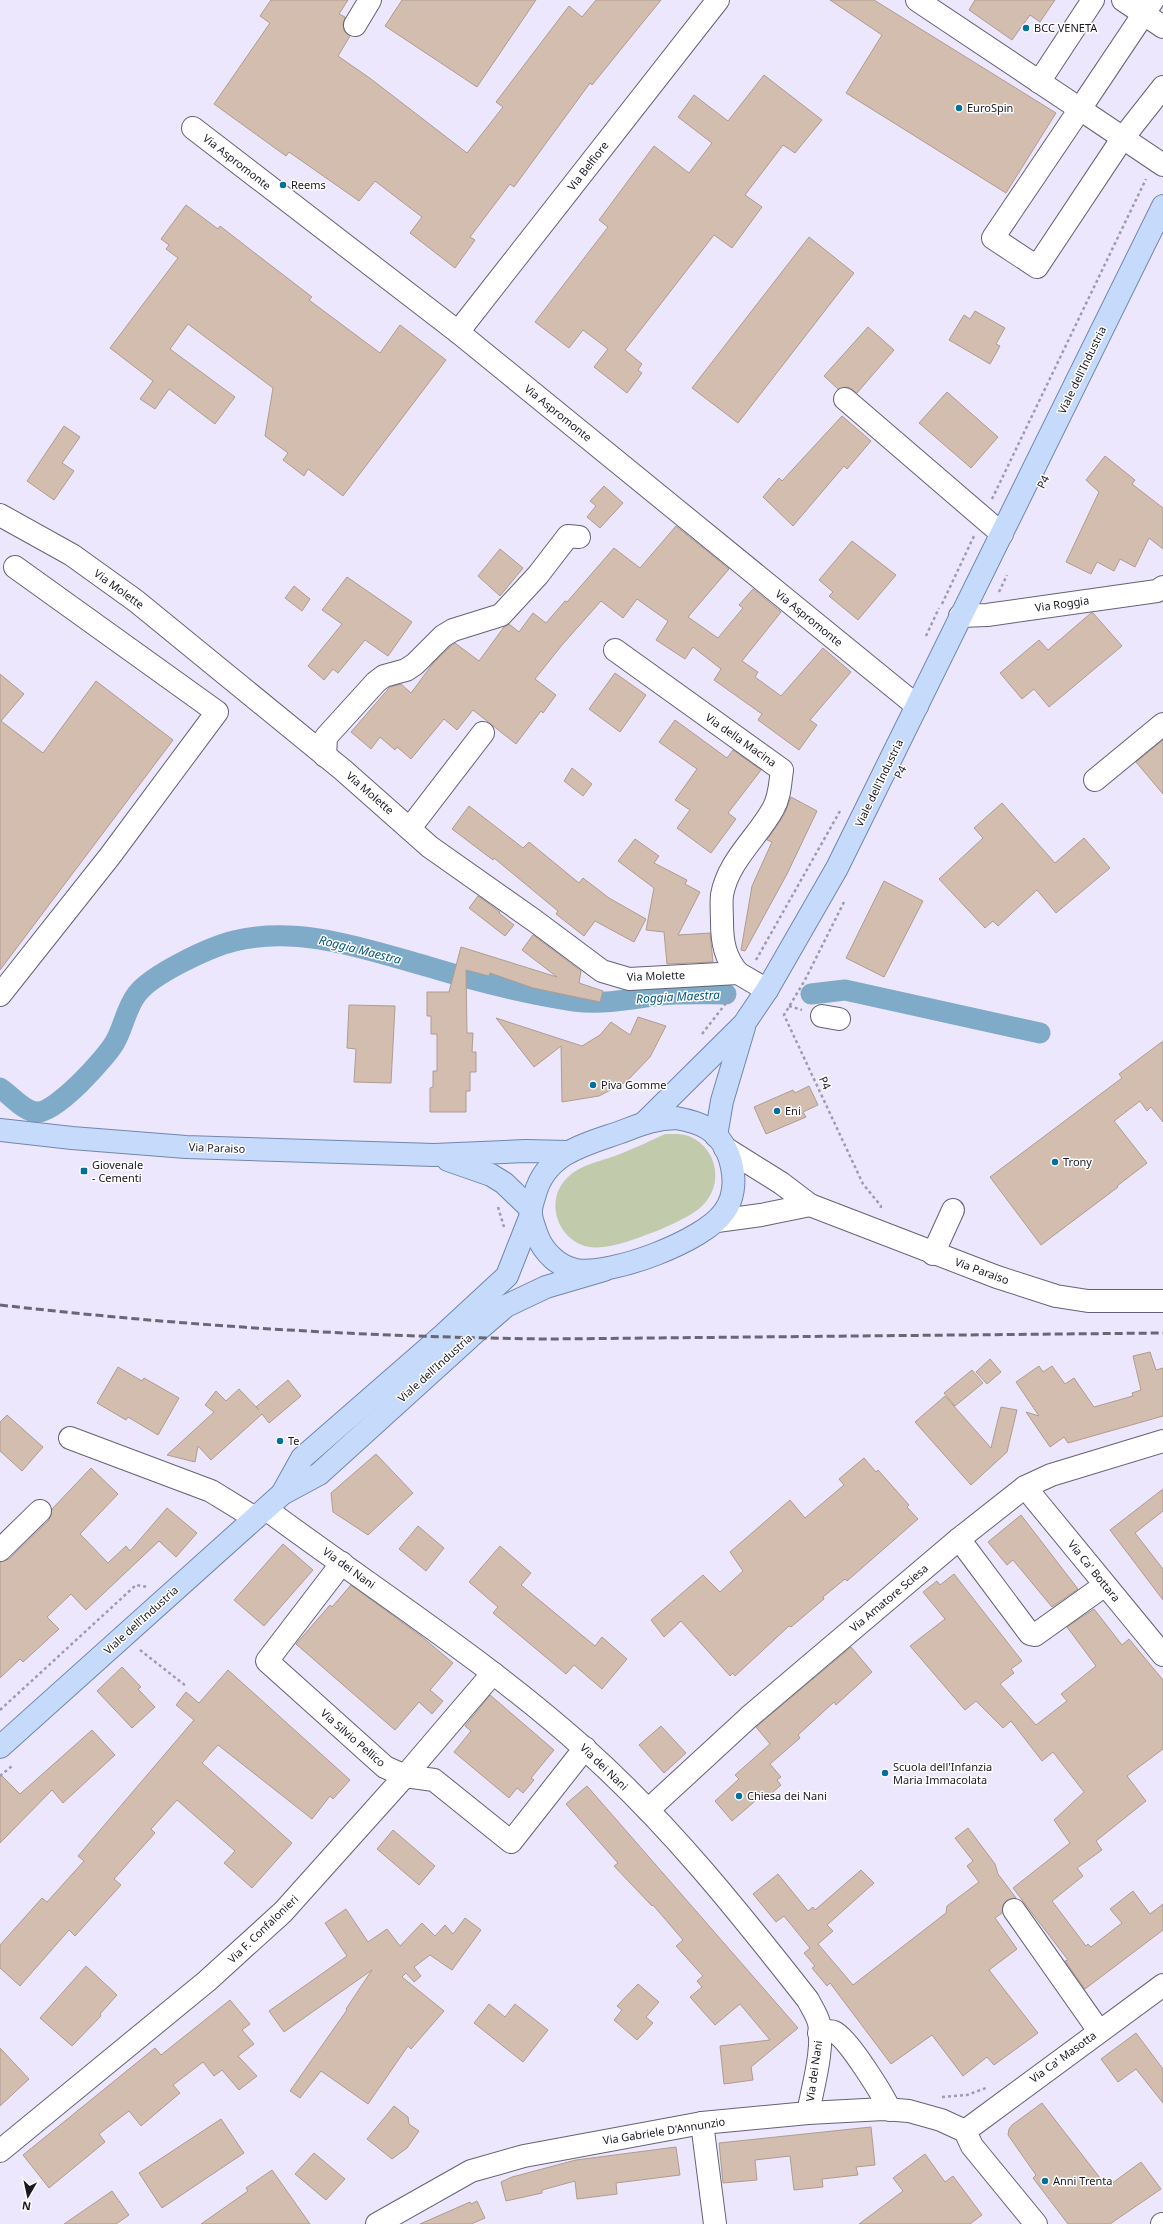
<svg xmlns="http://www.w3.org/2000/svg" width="1163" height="2224" font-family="'Noto Sans',sans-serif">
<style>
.green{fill:#c1cbac}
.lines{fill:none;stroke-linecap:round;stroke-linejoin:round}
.canal{stroke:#7fabc8;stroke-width:21}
.building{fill:#d2bdaf;stroke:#b09c8f}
.minor-casing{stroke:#666174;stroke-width:24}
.major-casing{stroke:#7186ad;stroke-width:24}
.path{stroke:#a09bac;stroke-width:2.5;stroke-dasharray:3 3;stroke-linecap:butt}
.minor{stroke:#fff;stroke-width:22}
.major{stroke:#c6dafc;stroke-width:22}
.rail{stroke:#6a6674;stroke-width:3;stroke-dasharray:8 4;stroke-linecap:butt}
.poi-dot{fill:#00719c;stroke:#fff;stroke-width:1.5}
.labels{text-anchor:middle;stroke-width:3;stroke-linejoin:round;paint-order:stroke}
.poi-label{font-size:11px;fill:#19171f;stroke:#fff;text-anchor:start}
.street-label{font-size:11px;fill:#19171f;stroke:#fff}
.water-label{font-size:12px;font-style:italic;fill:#01557b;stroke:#fff}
</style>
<rect width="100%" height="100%" fill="#ede7fd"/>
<path class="green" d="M665,1134C674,1134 683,1133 691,1137C718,1150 724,1185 702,1206C688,1220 645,1236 626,1242C614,1245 602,1249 590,1247C558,1242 543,1200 568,1177C581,1164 603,1161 620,1154C635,1148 650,1141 665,1134Z"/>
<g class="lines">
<g class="canal">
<polyline points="811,994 845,990 1040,1033"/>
<path d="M0,1088C11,1095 24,1112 37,1112C56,1113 106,1058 115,1042C124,1026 126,1008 137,994C152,974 210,947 234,941C299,925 364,949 426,966C472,980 527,994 574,1001C603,1005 632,999 660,995C682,993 704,994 726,994"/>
</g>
</g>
<g class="building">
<polygon points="271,0 348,0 339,14 345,17 343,24 344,31 350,36 338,56 371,79 467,153 503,107 496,102 569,6 582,17 596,0 661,0 592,85 590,83 514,187 510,184 470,237 475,240 455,268 410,233 422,217 375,181 359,201 289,152 286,156 214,104 270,23 260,16"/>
<polygon points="402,0 536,0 477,87 385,26"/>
<polygon points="830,0 874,0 1056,113 1006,193 846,93 882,35"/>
<polygon points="975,0 1055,0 1040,22 1030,15 1012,40 969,10"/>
<polygon points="764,75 822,120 795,153 783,145 745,195 762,207 732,248 714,235 625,350 642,364 638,370 642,373 627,393 594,367 608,349 583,330 569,348 535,322 608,227 599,220 654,146 689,173 712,143 678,117 694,95 728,121"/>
<polygon points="186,205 218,229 220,226 247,247 312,297 309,300 380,353 400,325 446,360 343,496 308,469 304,476 283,460 288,453 265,436 273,388 188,324 170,349 235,397 215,424 169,389 155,409 140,399 153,381 110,348 178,258 166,249 169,245 161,239"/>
<polygon points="809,237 854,273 738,423 692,388"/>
<polygon points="975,311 1005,328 996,344 1000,346 990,364 949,340 964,315 970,319"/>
<polygon points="868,327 894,350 857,393 848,387 838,389 824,376"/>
<polygon points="947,392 998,437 971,468 919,423"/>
<polygon points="842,416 871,441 847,469 844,466 793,526 763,497 779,478 782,481"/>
<polygon points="64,426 80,437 62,463 74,471 54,500 27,481"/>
<polygon points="1105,456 1135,480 1132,484 1163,508 1163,549 1149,538 1135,567 1120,559 1114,571 1097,562 1091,574 1066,562 1099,492 1086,480"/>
<polygon points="604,486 623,503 600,528 587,517 596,506 590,501"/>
<polygon points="676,526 729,569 688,617 718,638 743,608 739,605 753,589 781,612 742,661 758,672 755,677 781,696 823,648 851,672 810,720 817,725 799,750 758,720 762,714 714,680 721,669 693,647 685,659 656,640 668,621 637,599 623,618 601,601 562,645 535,679 556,695 543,713 541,711 516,744 473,710 457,730 444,719 411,759 397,747 395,750 380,737 371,749 351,732 390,687 401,684 411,693 434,662 451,646 455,643 479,661 504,627 509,624 519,632 533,613 546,623 565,601 567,602 614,548 640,568"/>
<polygon points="852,541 896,575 858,620 829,596 833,592 819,580"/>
<polygon points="500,549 523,568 500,596 478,576"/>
<polygon points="347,577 412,622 388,656 365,640 338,673 333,669 324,680 308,666 342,624 322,610"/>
<polygon points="294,586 310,599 302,611 285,598"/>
<polygon points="1091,613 1093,613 1122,646 1049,707 1034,689 1022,699 1000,673 1039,640 1048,650"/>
<polygon points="615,673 646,695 620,732 589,709"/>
<polygon points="0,674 24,694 1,721 43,753 96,681 173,740 0,970"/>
<polygon points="675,720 727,758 733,750 761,770 728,813 736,819 711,853 677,828 690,810 675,800 697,769 659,742"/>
<polygon points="1163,740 1163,794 1136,762"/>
<polygon points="572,768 592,784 583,796 564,781"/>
<polygon points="791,797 817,811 787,874 745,951 741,950 752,886 772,842 767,840 784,815"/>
<polygon points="1002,803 1055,863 1084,838 1110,868 1056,913 1037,890 998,926 993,921 985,928 939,879 983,838 974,828"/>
<polygon points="469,806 523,848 529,842 579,883 583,878 609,898 646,919 634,942 595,921 584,936 556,914 558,911 494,858 493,860 452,829"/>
<polygon points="635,839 659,856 654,863 687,880 685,884 700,892 678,935 710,933 713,962 667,964 664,932 646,930 654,888 618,861"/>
<polygon points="884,881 923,901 884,977 846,958"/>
<polygon points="478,896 500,912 499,913 514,925 505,936 469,908"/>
<polygon points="533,935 581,971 579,983 603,991 600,1002 533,988 490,973 489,976 466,970 467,1033 473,1033 472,1052 476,1052 476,1072 470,1072 470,1091 466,1091 466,1112 430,1112 430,1088 433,1087 433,1071 437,1071 437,1034 431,1034 431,1016 427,1016 427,992 449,992 461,947 557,977 522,950"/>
<polygon points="349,1005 395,1006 391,1083 354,1082 356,1049 347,1048"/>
<polygon points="638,1017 666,1026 650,1057 626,1082 599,1096 562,1102 561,1046 534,1067 496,1018 582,1046 600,1035 611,1022 630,1035"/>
<polygon points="1163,1041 1163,1122 1151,1107 1147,1111 1140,1101 1114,1121 1147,1163 1117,1186 1118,1187 1041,1245 990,1177 1122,1078 1119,1074"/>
<polygon points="809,1086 818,1105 803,1112 806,1117 766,1134 754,1107 793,1090 795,1093"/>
<polygon points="1150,1352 1156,1370 1163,1368 1163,1416 1068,1443 1064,1437 1050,1447 1026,1412 1039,1416 1016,1382 1039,1366 1043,1372 1052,1366 1065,1384 1074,1378 1094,1407 1133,1396 1132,1393 1141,1390 1133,1356"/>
<polygon points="990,1359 1001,1372 987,1384 976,1372"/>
<polygon points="118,1367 142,1381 144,1378 179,1398 158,1435 128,1417 126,1420 97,1403"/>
<polygon points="972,1370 983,1383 955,1406 944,1393"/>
<polygon points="288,1380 301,1396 269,1423 262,1414 211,1460 198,1446 195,1462 167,1455 214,1412 205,1405 216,1391 226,1401 239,1389 259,1410 256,1407"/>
<polygon points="945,1396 991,1448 1001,1407 1017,1410 1007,1452 971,1485 915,1422"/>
<polygon points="7,1415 43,1447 22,1471 0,1451 0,1422"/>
<polygon points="376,1454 413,1493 368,1535 333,1512 331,1493"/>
<polygon points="864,1458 876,1472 878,1470 909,1505 907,1507 918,1519 847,1581 845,1579 823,1597 824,1599 791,1627 789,1626 735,1676 733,1673 730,1676 681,1621 664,1637 651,1620 703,1575 720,1592 743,1571 730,1552 790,1500 805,1518 844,1485 839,1479"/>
<polygon points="91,1468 118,1494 80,1534 108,1563 126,1546 130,1551 167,1508 197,1533 176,1557 159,1541 86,1610 71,1594 47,1617 59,1629 23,1662 20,1659 0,1678 0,1562 9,1559 49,1520 52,1509"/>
<polygon points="1163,1489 1163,1511 1135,1533 1163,1569 1163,1600 1110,1530"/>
<polygon points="1021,1515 1078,1589 1052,1607 1013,1560 1007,1565 988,1542"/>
<polygon points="418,1526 444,1548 426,1571 399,1549"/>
<polygon points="283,1544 313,1570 264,1626 234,1600"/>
<polygon points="500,1546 531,1573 521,1585 595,1646 602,1637 627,1659 602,1689 574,1665 566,1674 493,1613 498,1607 469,1582"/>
<polygon points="954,1574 1022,1661 1011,1669 1014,1673 1000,1684 1036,1725 1067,1701 1061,1694 1096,1666 1067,1627 1094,1609 1122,1645 1129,1639 1163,1680 1163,1749 1127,1776 1146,1801 1096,1841 1102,1850 1077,1868 1083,1876 1052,1901 1086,1946 1088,1944 1091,1947 1122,1923 1110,1909 1133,1891 1150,1914 1163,1904 1163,1930 1085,1989 1065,1961 1068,1960 1013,1888 1070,1843 1054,1820 1084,1792 1053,1752 1042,1761 1011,1721 1003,1728 976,1701 965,1710 910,1646 945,1619 923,1592 937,1581 940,1585"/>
<polygon points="351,1585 421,1636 453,1663 430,1690 443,1701 432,1714 419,1702 395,1730 296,1644 330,1605 332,1607"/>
<polygon points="851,1647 872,1672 836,1705 834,1702 798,1735 800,1738 770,1764 781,1777 777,1780 781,1785 764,1800 761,1796 732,1821 715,1801 739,1779 735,1775 770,1744 756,1727"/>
<polygon points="122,1667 141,1687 138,1689 155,1707 132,1728 97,1691"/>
<polygon points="228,1670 350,1780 333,1799 330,1796 312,1819 218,1745 202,1763 292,1843 252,1888 224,1863 235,1851 177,1800 151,1829 155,1833 114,1879 121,1885 75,1936 69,1930 20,1986 0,1968 0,1945 42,1898 47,1902 84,1861 78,1856 194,1720 176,1705 186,1692 199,1703"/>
<polygon points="490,1695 554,1750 531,1778 534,1780 523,1793 517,1788 509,1798 454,1752 471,1731 465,1726"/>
<polygon points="661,1726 686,1753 664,1773 639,1745"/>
<polygon points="92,1730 115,1755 63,1803 52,1790 0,1843 0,1774 20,1794"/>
<polygon points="587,1786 798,2028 751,2067 753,2080 724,2084 720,2046 770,2040 740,2004 715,2025 690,1997 702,1987 697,1981 703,1976 676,1946 683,1940 653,1905 652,1906 614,1866 618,1863 566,1804"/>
<polygon points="968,1828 995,1864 998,1874 1016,1898 1007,1900 1003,1905 1002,1913 995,1918 1017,1949 989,1970 1038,2033 994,2065 987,2057 963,2076 932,2035 891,2064 830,1983 827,1986 812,1968 815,1966 804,1953 810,1948 784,1916 776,1922 753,1894 778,1874 808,1911 813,1907 815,1910 861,1870 874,1883 827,1925 833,1931 818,1944 853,1985 946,1913 947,1906 979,1882 967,1866 973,1861 955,1838"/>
<polygon points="393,1830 435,1866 419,1885 377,1849"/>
<polygon points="346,1909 368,1942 387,1929 400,1946 422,1923 435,1936 445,1925 453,1934 465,1918 481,1930 452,1970 430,1955 414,1967 421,1976 414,1982 406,1973 402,1977 444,2011 411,2049 408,2046 368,2104 321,2071 300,2098 290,2091 347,2010 346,2009 372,1970 284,2032 269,2011 347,1956 325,1923"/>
<polygon points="86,1966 117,1995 100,2014 101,2016 72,2046 40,2018"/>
<polygon points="638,1984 659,2002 646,2017 653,2023 637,2040 614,2020 622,2010 617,2006"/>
<polygon points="230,2000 250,2024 242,2030 254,2044 238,2056 257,2076 239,2090 222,2070 214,2076 203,2062 173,2085 180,2093 141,2126 129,2111 99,2134 105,2142 49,2188 23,2155 155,2048 161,2055"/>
<polygon points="489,2004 505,2017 515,2004 548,2030 523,2062 474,2023"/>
<polygon points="1136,2033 1163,2069 1163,2103 1136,2069 1118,2082 1101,2059"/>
<polygon points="0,2048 29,2079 0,2106"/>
<polygon points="1042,2103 1107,2187 1141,2162 1161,2189 1110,2224 1068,2224 1033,2178 1036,2175 1008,2135 1009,2129 1012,2125"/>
<polygon points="394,2106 408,2117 409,2124 419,2131 407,2148 392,2159 367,2139"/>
<polygon points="221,2119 244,2153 162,2208 139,2173"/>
<polygon points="871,2127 875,2165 856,2167 858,2175 822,2179 823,2187 794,2190 790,2156 755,2160 757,2180 723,2183 719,2143"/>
<polygon points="676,2147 680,2175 616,2183 617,2194 577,2199 575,2181 542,2190 542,2193 506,2201 501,2182 512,2177 576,2160"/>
<polygon points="314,2153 345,2179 326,2200 295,2174"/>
<polygon points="925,2154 945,2182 953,2176 982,2215 970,2224 859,2224 903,2191 893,2178"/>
<polygon points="272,2170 310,2224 201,2224 248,2191 246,2188"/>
<polygon points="112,2191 129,2215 116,2224 64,2224"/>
<polygon points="477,2201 485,2218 471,2224 420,2224 470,2202 471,2204"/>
</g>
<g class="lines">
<g class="minor-casing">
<g id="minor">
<polyline points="917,0 1080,109 1153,0"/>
<polyline points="1123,0 1163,27"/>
<polyline points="355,25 370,0"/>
<polyline points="1039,82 1093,0"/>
<polyline points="1163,87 1122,139 1037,267 993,238 1080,109 1163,165"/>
<polyline points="193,128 458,332 917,706"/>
<polyline points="458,332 718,0"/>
<polyline points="845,399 1002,534"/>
<polyline points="0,515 72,555 136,601 343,770 430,847 535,921 602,971 629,979 738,973 767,990"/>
<polyline points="960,616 987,615 1157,591 1163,587"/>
<path d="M615,650L782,770C780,783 780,797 773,809C757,838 728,861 722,895C721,903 722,913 722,922C722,942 725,958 738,973"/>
<polyline points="325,756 326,737 376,682 384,676 406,670 415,664 443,636 453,630 501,615 538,575 568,536 579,537"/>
<polyline points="1095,780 1163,724"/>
<polyline points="410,828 483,733"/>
<polyline points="0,995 110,856 217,712 15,567"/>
<polyline points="822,1016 839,1019"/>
<polyline points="725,1148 781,1183 810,1205 997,1277 1056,1296 1088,1301 1163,1301"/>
<polyline points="717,1221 761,1215 810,1205"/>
<polyline points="933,1254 953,1210"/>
<polyline points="70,1438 211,1491 255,1518"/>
<polyline points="1025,1487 1163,1655"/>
<path d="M266,1509C372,1588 486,1660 585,1749C669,1824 739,1912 808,2000C812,2008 817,2015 819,2023C824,2049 813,2086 808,2113"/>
<polyline points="959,1539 1030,1634 1035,1635 1105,1585"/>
<polyline points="0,1550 40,1511"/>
<polyline points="342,1563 267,1661 385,1767 405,1776 434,1780 511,1842 585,1748"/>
<polyline points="648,1810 749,1717 959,1539 1025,1487 1051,1475 1163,1441"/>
<polyline points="1014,1910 1099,2031"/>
<path d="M819,2033C824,2032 829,2030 834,2032C848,2038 883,2095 890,2110"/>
<polyline points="702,2123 715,2224"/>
<polyline points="965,2131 1163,1985"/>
<polyline points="965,2131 972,2146 1036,2224"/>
<polyline points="0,2151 207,1981 283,1912 405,1776 493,1673"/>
<polyline points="377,2224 471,2171 524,2156 702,2123 808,2113 884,2109 909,2111 941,2120 965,2131"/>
<polyline points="1162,2224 1163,2224"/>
</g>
</g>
<g class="major-casing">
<g id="major">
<path d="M676,1118C687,1120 697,1122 707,1128C733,1144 742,1188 724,1212C704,1241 611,1276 576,1270C559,1267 543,1252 537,1235C535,1229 532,1222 531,1215C530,1208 533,1201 535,1194C546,1154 583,1145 618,1133C640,1125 652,1119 676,1118Z"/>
<polyline points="644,1123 744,1024 767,990 837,868 1163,206"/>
<polyline points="0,1130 72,1138 186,1147 434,1155 526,1151 568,1152"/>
<polyline points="716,1136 722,1101 744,1027"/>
<polyline points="448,1160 491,1175 504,1183 531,1209"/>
<polyline points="282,1494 302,1458 442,1336 507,1276 531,1215"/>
<polyline points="0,1747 282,1494 319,1474 470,1337 506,1306 546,1287 604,1270"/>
</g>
</g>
<g class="path">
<polyline points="992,499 1146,179"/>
<polyline points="999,592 1007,575"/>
<polyline points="942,604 974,536"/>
<polyline points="926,636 939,608"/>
<polyline points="844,902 805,980 784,1015 863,1184 881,1206 880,1210"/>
<polyline points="756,960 840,811"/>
<polyline points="789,1006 802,1010"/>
<polyline points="702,1034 733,994"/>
<polyline points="498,1207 504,1227"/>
<polyline points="140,1650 186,1686"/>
<polyline points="0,1710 136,1585 147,1587"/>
<polyline points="0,1776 12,1766"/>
<polyline points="942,2097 967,2095 986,2088"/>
</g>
<use href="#minor" class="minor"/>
<use href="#major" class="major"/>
<path class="rail" d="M0,1305C182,1326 366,1337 549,1339L1163,1333"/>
</g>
<g class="poi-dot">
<circle cx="1026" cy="28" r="4"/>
<circle cx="959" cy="108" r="4"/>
<circle cx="283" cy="185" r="4"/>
<circle cx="593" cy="1085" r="4"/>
<circle cx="777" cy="1111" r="4"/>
<circle cx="1055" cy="1162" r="4"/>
<rect x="80" y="1167" width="8" height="8" rx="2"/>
<circle cx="280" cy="1441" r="4"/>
<circle cx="885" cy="1773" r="4"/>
<circle cx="739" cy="1796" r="4"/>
<circle cx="1045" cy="2181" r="4"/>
</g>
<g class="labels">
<g class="poi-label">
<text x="1034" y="32">BCC VENETA</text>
<text x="967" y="112">EuroSpin</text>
<text x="291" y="189">Reems</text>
<text x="601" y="1089">Piva Gomme</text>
<text x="785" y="1115">Eni</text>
<text x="1063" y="1166">Trony</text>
<text x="92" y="1169">Giovenale<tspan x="92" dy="13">- Cementi</tspan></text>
<text x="288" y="1445">Te</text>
<text x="893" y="1771">Scuola dell'Infanzia<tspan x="893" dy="13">Maria Immacolata</tspan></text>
<text x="747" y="1800">Chiesa dei Nani</text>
<text x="1053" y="2185">Anni Trenta</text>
</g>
<g class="street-label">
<text transform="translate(237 162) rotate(38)" y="4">Via Aspromonte</text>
<text transform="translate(588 166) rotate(-52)" y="4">Via Belfiore</text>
<text transform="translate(1082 370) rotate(-64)" y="4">Viale dell'Industria</text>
<text transform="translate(558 413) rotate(39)" y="4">Via Aspromonte</text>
<text transform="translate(1043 482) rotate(-64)" y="4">P4</text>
<text transform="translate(119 589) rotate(36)" y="4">Via Molette</text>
<text transform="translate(1062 604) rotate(-8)" y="4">Via Roggia</text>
<text transform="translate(809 618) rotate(39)" y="4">Via Aspromonte</text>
<text transform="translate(741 740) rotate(35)" y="4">Via della Macina</text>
<text transform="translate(900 772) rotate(-63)" y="4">P4</text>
<text transform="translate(879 783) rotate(-64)" y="4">Viale dell'Industria</text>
<text transform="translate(370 793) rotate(41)" y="4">Via Molette</text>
<text transform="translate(656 976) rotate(-2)" y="4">Via Molette</text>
<text transform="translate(825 1083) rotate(65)" y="4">P4</text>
<text transform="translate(217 1148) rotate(2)" y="4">Via Paraiso</text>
<text transform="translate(982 1271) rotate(20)" y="4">Via Paraiso</text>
<text transform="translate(435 1368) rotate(-42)" y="4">Viale dell'Industria</text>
<text transform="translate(349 1568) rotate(36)" y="4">Via dei Nani</text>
<text transform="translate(1094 1571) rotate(51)" y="4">Via Ca' Bottara</text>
<text transform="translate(889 1598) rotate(-40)" y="4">Via Amatore Sciesa</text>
<text transform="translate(141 1620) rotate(-42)" y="4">Viale dell'Industria</text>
<text transform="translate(353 1738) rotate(41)" y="4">Via Silvio Pellico</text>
<text transform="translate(604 1767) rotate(44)" y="4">Via dei Nani</text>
<text transform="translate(263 1929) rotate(-44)" y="4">Via F. Confalonieri</text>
<text transform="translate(1063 2057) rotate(-36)" y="4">Via Ca' Masotta</text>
<text transform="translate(814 2071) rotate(-82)" y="4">Via dei Nani</text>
<text transform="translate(664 2131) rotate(-9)" y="4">Via Gabriele D'Annunzio</text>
</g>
<g class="water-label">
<text transform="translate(360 950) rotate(14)" y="4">Roggia Maestra</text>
<text transform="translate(678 997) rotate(-3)" y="4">Roggia Maestra</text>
</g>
</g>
<g transform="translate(28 2196) rotate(189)" stroke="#ffffff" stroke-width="3" paint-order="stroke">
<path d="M0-3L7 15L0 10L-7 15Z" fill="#19171f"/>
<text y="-6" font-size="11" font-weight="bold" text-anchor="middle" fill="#19171f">N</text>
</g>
</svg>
